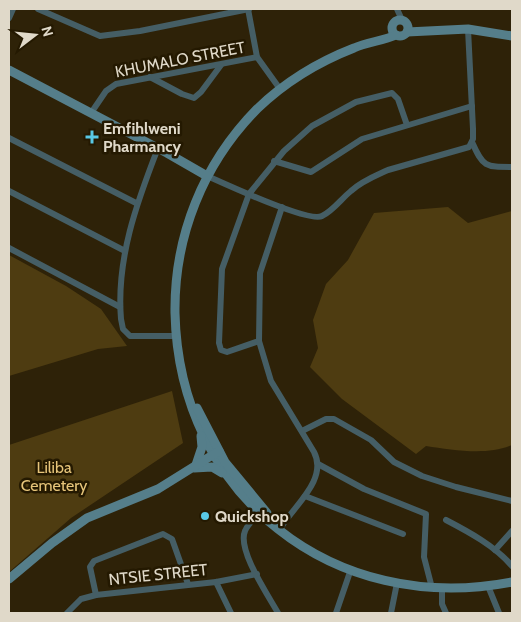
<svg xmlns="http://www.w3.org/2000/svg" width="521" height="622" font-family="Cabin,sans-serif">
<style>
.green{fill:#4e3c11}
.lines{fill:none;stroke-linecap:round;stroke-linejoin:round}
.street{stroke:#455e65;stroke-width:6}
.secondary{stroke:#557e8a;stroke-width:9}
.poi-dot{fill:#59c8e5;stroke:#241901;stroke-width:2}
.labels{text-anchor:middle;stroke-width:5;stroke-linejoin:round;paint-order:stroke}
.street-label{font-size:16px;fill:#e0d9c9;stroke:#241901}
.poi-label{font-size:16px;font-weight:bold;fill:#e0d9c9;stroke:#241901;text-anchor:start}
.park-label{font-size:16px;fill:#e7c57a;stroke:#241901}
</style>
<rect width="100%" height="100%" fill="#2e2208"/>
<g class="green">
<path d="M448,207L468,223L512,211V445C487,456 453,450 426,446L416,454L342,399L310,367L318,348L313,320L326,284L348,260L374,213Z"/>
<polygon points="9,255 66,286 101,309 127,346 98,349 9,376"/>
<polygon points="172,391 183,443 71,518 9,572 9,445"/>
</g>
<g class="lines">
<g class="street">
<polyline points="38,9 100,36 140,31 249,9"/>
<polyline points="248,9 257,57 280,89"/>
<polyline points="397,9 402,20"/>
<polyline points="9,18 13,9"/>
<polyline points="150,77 182,94 194,98 201,92 221,65"/>
<polyline points="91,113 106,91 116,84 257,57"/>
<polyline points="9,138 136,203"/>
<path d="M472,142C483,167 485,167 512,167"/>
<path d="M158,148C137,202 116,259 121,319L123,329L130,336H176"/>
<polyline points="274,161 311,172 362,139 472,106"/>
<path d="M207,176C225,184 309,223 322,216C333,211 342,198 351,191C362,181 375,176 388,170L469,147L473,139V129L468,29"/>
<polyline points="9,191 125,251"/>
<polyline points="9,248 120,307"/>
<polyline points="259,341 227,352 221,350 219,343 222,269 249,194 284,151 312,126 356,102 392,93 398,99 407,125"/>
<polyline points="302,431 326,419 334,419 371,440 394,462 422,476 456,487 512,501"/>
<polyline points="318,464 364,489 426,514 424,557 432,588"/>
<polyline points="305,496 403,534"/>
<path d="M263,510C257,516 248,523 245,531C237,550 268,595 278,613"/>
<path d="M446,520C469,532 495,546 512,566"/>
<path d="M282,526C295,505 328,479 314,452L271,381L259,341L260,273L282,207"/>
<polyline points="495,550 512,531"/>
<polyline points="216,582 231,613"/>
<polyline points="488,586 499,613"/>
<polyline points="442,589 442,604 446,613"/>
<polyline points="96,595 90,567 94,561 163,534 172,539 188,584"/>
<polyline points="67,613 81,599 96,595 216,582 257,574"/>
<polyline points="336,613 351,569"/>
<polyline points="391,613 397,583"/>
</g>
<g class="secondary">
<circle cx="400" cy="28" r="8"/>
<polyline points="407,32 468,29 512,36"/>
<path d="M396,35C383,41 367,42 354,48C318,62 285,82 257,109C203,164 174,236 175,313C179,496 334,617 512,582"/>
<polyline points="9,70 167,153 207,176"/>
<polyline points="197,408 225,462 267,513"/>
<polyline points="196,465 202,447 201,436"/>
<polyline points="194,468 212,467 222,473"/>
<polyline points="9,579 52,543 87,518 158,489 219,451"/>
</g>
</g>
<g class="poi-dot">
<path d="M89.5 129.5h5v5h5v5h-5v5h-5v-5h-5v-5h5z"/>
<circle cx="205" cy="516" r="5"/>
</g>
<g class="labels">
<g class="street-label">
<text transform="translate(180 59) rotate(-11)" y="6">KHUMALO STREET</text>
<text transform="translate(158 574) rotate(-6)" y="6">NTSIE STREET</text>
</g>
<g class="poi-label">
<text x="103" y="134">Emfihlweni<tspan x="103" dy="18">Pharmancy</tspan></text>
<text x="215" y="522">Quickshop</text>
</g>
<g class="park-label">
<text x="54" y="473">Liliba<tspan x="54" dy="18">Cemetery</tspan></text>
</g>
</g>
<rect width="521" height="622" fill="none" stroke="#e0d9c9" stroke-width="20"/>
<g transform="translate(35 35) rotate(74)" stroke="#241901" stroke-width="4" paint-order="stroke">
<path d="M0-4L9 19L0 12L-9 19Z" fill="#e0d9c9"/>
<text y="-8" font-size="14" font-weight="bold" text-anchor="middle" fill="#e0d9c9">N</text>
</g>
</svg>
